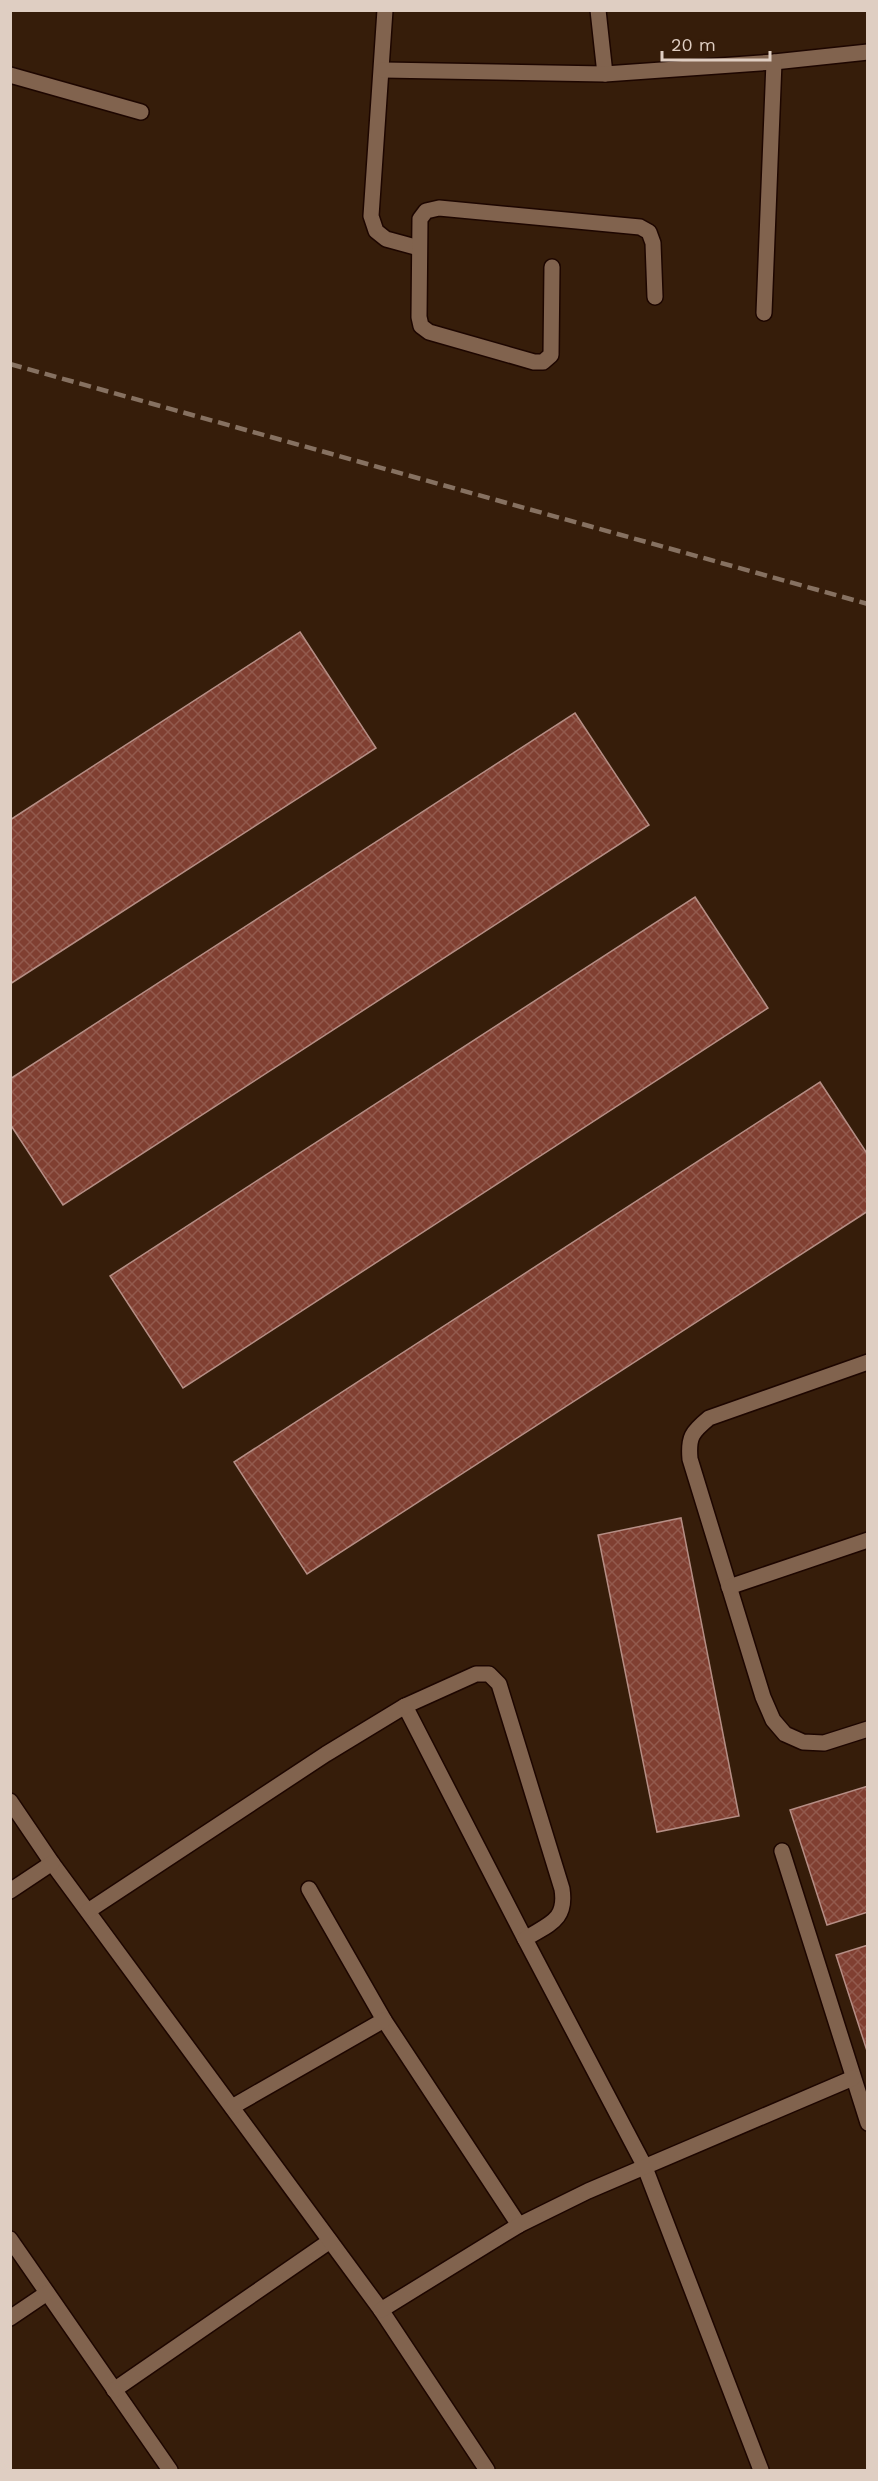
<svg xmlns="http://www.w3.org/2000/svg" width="878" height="2481" font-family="'Work Sans',sans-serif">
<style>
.building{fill:url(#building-cross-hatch);stroke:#b58e85;stroke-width:1.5}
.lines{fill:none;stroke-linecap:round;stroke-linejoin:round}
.lane-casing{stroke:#1d0600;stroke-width:18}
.street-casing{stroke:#1d0600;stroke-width:18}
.lane{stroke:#81634e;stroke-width:15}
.street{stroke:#81634e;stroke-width:15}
.rail{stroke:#867161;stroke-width:4.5;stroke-dasharray:12 6;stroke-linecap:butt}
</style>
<defs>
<pattern id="building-cross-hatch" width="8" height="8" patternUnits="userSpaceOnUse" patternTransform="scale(1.5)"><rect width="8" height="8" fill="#803f31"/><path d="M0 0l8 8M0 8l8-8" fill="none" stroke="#925a4d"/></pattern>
</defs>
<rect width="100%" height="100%" fill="#361d0a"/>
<g class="building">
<polygon points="300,632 376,748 10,984 10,820"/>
<polygon points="575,713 649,825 63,1205 10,1124 10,1079"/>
<polygon points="695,897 768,1008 183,1388 110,1276"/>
<polygon points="820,1082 868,1155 868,1211 307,1574 234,1462"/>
<polygon points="681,1518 739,1816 657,1832 598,1535"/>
<polygon points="868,1786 868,1912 827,1925 790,1810"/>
<polygon points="868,1945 868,2054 836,1955"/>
</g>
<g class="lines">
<g class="lane-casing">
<g id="lane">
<path d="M868,1362L709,1418C692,1432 688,1437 690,1459L763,1697L773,1720L785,1734L803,1742L824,1743L868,1729"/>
<polyline points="729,1587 868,1540"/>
<polyline points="10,2239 170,2470"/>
<polyline points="10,2318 47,2293"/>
<polyline points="114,2390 330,2241"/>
</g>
</g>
<g class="street-casing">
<g id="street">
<polyline points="385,10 371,216 376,231 386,239 419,248"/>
<polyline points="598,10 605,74"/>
<polyline points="383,70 605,74 774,62 868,52"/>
<polyline points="10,75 141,112"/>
<polyline points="552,267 551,355 543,362 534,362 429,332 421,326 419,317 420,219 426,211 439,208 640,227 649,232 653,243 655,297"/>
<polyline points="764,313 774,62"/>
<polyline points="405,1706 525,1939"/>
<polyline points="10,1801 52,1863 381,2310 487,2470"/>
<polyline points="782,1851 868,2123"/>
<polyline points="309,1889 384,2020 519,2225"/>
<polyline points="10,1891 52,1863"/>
<path d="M88,1911L326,1754L405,1706L476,1674H489L499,1684L562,1889C567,1921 548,1924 525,1939L644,2165L761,2470"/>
<polyline points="232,2107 384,2020"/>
<polyline points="381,2310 519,2225 588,2191 853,2078"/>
</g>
</g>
<use href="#lane" class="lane"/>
<use href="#street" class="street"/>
<polyline class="rail" points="10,364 868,604"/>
</g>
<rect width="878" height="2481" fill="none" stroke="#dfcec2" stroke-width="24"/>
<path d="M662 51v9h108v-9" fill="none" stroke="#dfcec2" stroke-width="3"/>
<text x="671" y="51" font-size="18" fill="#dfcec2" stroke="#361d0a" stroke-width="4.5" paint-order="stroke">20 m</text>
</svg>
